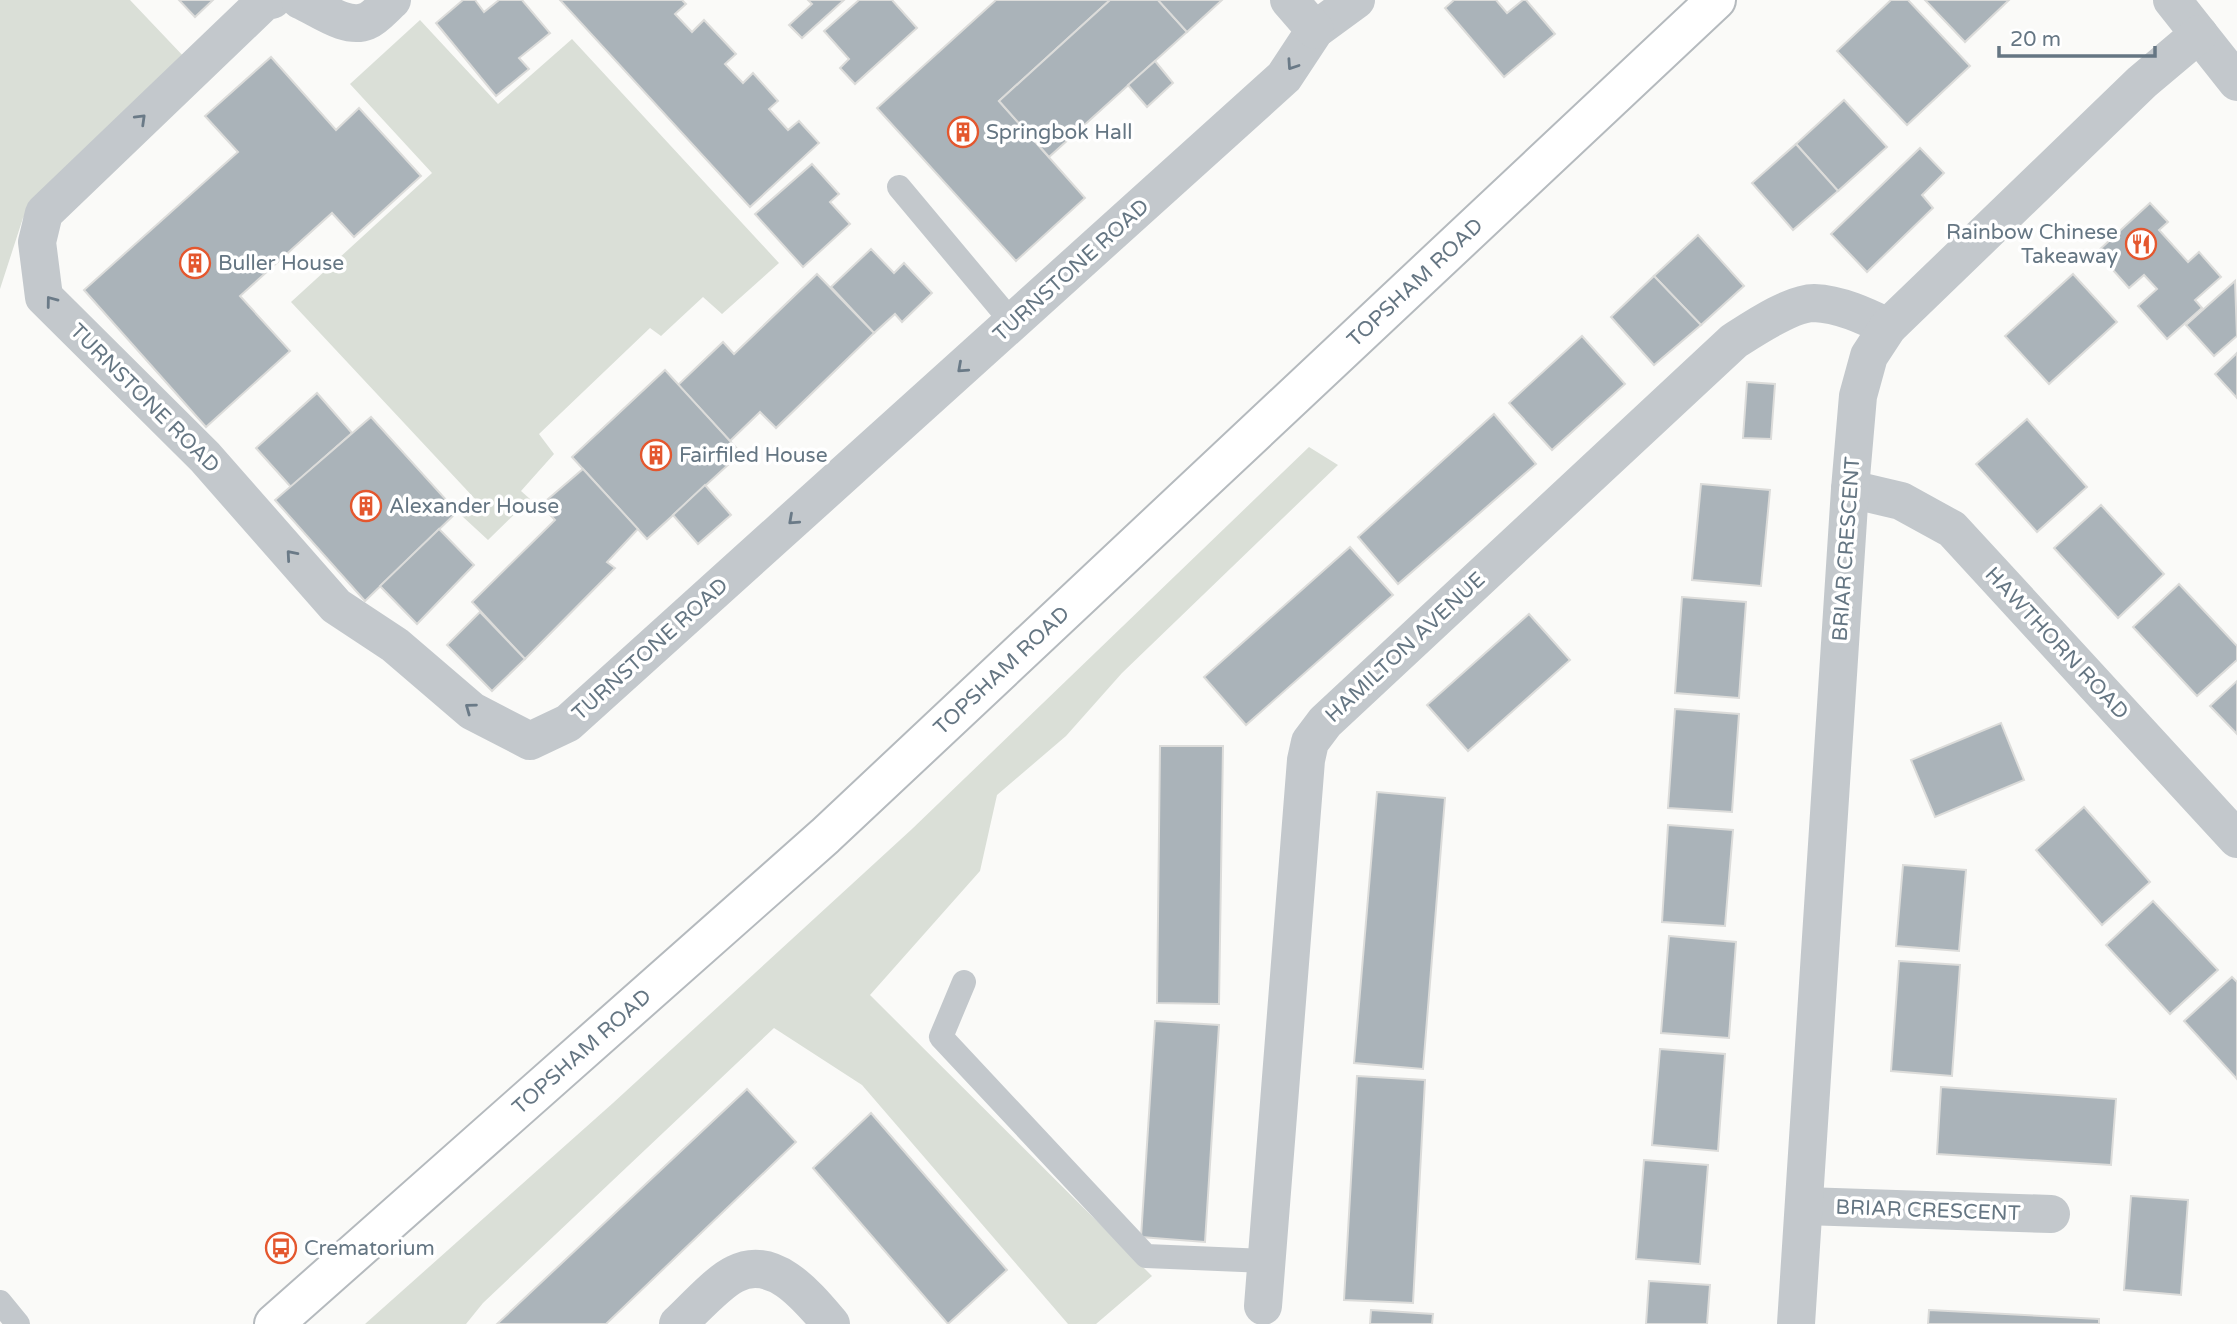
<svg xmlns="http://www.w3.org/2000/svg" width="2237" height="1324" font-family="'Varela Round',sans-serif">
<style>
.green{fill:#dadfd7}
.building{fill:#aab3b9;stroke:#dcdcda;stroke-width:2}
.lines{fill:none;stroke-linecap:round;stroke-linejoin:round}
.primary-casing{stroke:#b5babe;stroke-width:42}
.service{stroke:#c3c8cc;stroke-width:24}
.minor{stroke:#c3c8cc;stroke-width:38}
.primary{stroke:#fff;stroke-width:38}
.oneway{stroke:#6a7a87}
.labels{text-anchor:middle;stroke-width:7;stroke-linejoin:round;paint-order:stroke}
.poi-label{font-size:21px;fill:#657683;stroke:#fff;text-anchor:start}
.street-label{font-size:21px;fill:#657683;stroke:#fff}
</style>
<rect width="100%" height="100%" fill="#fafaf8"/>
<g class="green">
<polygon points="0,0 130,0 186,59 23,218 0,289"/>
<polygon points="420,20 498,104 572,39 779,263 722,314 703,297 661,336 650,328 539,434 554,454 521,491 530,499 488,540 462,516 476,500 291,302 432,173 350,84"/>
<polygon points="1309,447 1338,465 1122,673 1066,736 997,795 980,871 870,995 1152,1276 1096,1324 1068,1324 862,1085 774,1028 483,1303 466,1324 365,1324 613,1103 912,829"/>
</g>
<g class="building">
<polygon points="179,0 213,0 195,17"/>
<polygon points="463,0 475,0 484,12 499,0 522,0 550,33 519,58 529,69 496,96 436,23"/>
<polygon points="560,0 682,0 686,4 675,14 692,32 704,20 736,54 725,64 743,83 753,73 778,101 769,109 788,130 799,121 819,143 750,207"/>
<polygon points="808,0 844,0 802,38 789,25 812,4"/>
<polygon points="859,0 892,0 917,28 855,84 840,68 849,59 824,31"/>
<polygon points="996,0 1110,0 999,101 1085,198 1016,261 877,108"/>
<polygon points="1110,0 1158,0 1187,32 1049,157 999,101"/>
<polygon points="1158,0 1222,0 1187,32"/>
<polygon points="1454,0 1496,0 1507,13 1523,0 1526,0 1555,34 1504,77 1445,8"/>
<polygon points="1891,0 1908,0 1970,66 1907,125 1837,51"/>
<polygon points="1925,0 2009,0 1965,42"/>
<polygon points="271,57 336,130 359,108 421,176 354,237 332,213 240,296 290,351 206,427 84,290 238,152 205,116"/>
<polygon points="1155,61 1173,83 1147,107 1128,85"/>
<polygon points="1844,100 1887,147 1838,191 1796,144"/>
<polygon points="1796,144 1838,191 1793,230 1752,183"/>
<polygon points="1920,148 1944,173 1922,195 1933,208 1867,272 1831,234"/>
<polygon points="812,164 839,194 830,202 850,224 803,267 755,214"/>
<polygon points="2150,203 2168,222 2159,230 2188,262 2199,252 2221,277 2195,300 2202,308 2167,339 2138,306 2157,289 2144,275 2129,288 2097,252"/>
<polygon points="1698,235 1744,286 1701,325 1654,276"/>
<polygon points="871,249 894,273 904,263 932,293 902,322 895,314 874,333 831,287"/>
<polygon points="817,274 874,333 776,428 760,412 730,441 678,385 723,342 734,354"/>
<polygon points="2073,274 2117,322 2049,384 2005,336"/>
<polygon points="1654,276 1701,325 1654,365 1611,317"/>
<polygon points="2235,281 2237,336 2214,356 2186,325"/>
<polygon points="1582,336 1625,384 1552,450 1509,403"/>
<polygon points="2237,353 2237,398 2215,374"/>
<polygon points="665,370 741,453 647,539 572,457"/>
<polygon points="1747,382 1775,384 1771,439 1743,438"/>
<polygon points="317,393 352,433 291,487 256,448"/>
<polygon points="1494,414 1536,464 1398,584 1358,537"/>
<polygon points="371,417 457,512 365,601 275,500"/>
<polygon points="2027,419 2087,487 2037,532 1976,464"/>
<polygon points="583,469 638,529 607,562 615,568 525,659 472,602 555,520 541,505"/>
<polygon points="1701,484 1770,490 1761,586 1692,580"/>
<polygon points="705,485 731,515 698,544 673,515"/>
<polygon points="2101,505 2164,574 2118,618 2054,548"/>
<polygon points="439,529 474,565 417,624 380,586"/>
<polygon points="1350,547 1393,595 1246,725 1204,677"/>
<polygon points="2179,584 2237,646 2237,660 2197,696 2133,627"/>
<polygon points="1682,597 1746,602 1739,698 1675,693"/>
<polygon points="480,612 525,659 492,691 447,645"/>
<polygon points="1529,614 1570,660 1468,751 1427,705"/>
<polygon points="2237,681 2237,734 2210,706"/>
<polygon points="1675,709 1739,714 1732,812 1668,808"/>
<polygon points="2001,723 2024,780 1935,817 1911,760"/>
<polygon points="1160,746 1223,746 1219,1004 1157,1003"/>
<polygon points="1377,792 1445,798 1423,1069 1354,1063"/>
<polygon points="2084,807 2150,882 2102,925 2036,850"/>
<polygon points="1668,825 1733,830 1725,926 1662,922"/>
<polygon points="1903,865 1966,870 1959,951 1896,946"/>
<polygon points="2153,901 2218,970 2170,1014 2106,945"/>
<polygon points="1669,936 1736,942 1729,1038 1661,1033"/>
<polygon points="1899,961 1960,965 1952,1076 1891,1071"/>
<polygon points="2232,977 2237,982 2237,1079 2184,1021"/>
<polygon points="1155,1021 1219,1025 1205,1242 1141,1237"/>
<polygon points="1660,1049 1725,1054 1718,1151 1652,1145"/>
<polygon points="1357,1076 1425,1080 1413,1303 1344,1300"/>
<polygon points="1941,1087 2116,1099 2111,1165 1937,1154"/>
<polygon points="747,1089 796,1142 606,1324 497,1324"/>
<polygon points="871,1113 1007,1270 948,1324 813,1168"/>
<polygon points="1644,1160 1708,1165 1700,1264 1636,1259"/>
<polygon points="2131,1196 2188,1200 2181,1295 2124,1290"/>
<polygon points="1649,1281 1710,1285 1707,1324 1646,1324"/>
<polygon points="1371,1310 1433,1314 1432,1324 1370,1324"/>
<polygon points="1929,1310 2099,1319 2099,1324 1928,1324"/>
</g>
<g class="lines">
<g class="primary-casing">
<g id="primary">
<path id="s1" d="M274,1324L825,836L1716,0"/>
</g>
</g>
<g class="service">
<polyline points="899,187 1012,322"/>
<polyline points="964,982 941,1037 1146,1256 1266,1261"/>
<polyline points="0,1302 18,1324"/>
</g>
<g class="minor">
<polyline points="272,0 265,1 44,213 37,242 44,297 205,457 336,606 395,645 472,711 530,741 568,723 1284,77 1315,30 1356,0"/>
<path d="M300,0C319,8 346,30 367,21C375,18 385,6 392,0"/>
<polyline points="1289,0 1315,30"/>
<polyline points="2172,0 2237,82"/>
<polyline points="1850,489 1901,501 1952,529 2237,839"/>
<polyline points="1804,1206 2051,1214"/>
<path d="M1263,1306L1306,760L1310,742L1325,722L1734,341C1753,329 1791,303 1814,303C1840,304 1865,316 1888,327"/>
<path d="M678,1324C693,1310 718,1282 735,1274C774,1254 808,1297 831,1324"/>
<polyline points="1796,1324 1850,489 1858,396 1869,356 1888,327 2142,82 2199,34"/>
</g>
<use href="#primary" class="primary"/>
</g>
<defs><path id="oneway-chevron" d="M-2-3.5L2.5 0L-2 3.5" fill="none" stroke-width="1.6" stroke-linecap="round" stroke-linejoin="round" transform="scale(1.75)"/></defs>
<g class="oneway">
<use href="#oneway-chevron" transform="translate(1292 65) rotate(124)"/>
<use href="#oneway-chevron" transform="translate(141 119) rotate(-44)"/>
<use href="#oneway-chevron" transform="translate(51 301) rotate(-127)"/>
<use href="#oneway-chevron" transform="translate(962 368) rotate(138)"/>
<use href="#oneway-chevron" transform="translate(793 520) rotate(138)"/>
<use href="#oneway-chevron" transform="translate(291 555) rotate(-131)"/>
<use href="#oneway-chevron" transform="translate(470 708) rotate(-144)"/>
</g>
<defs>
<g id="building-ring" transform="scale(1.575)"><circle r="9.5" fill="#fff" stroke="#e4572e" stroke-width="1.5"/><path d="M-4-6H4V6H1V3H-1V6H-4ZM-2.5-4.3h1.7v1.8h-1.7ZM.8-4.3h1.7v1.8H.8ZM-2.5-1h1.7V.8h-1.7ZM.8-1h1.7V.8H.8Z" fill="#e4572e"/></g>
<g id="restaurant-ring" transform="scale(1.575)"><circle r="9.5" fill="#fff" stroke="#e4572e" stroke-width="1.5"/><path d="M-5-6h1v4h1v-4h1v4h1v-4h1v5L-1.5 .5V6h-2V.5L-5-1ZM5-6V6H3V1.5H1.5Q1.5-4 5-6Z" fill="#e4572e"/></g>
<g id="bus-ring" transform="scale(1.575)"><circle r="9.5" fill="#fff" stroke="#e4572e" stroke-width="1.5"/><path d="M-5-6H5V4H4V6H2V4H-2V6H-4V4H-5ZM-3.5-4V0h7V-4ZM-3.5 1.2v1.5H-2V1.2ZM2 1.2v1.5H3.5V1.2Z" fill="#e4572e"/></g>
</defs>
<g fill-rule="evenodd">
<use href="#building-ring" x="963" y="132"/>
<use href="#restaurant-ring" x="2141" y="244"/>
<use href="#building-ring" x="195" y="263"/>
<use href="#building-ring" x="656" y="455"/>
<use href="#building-ring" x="366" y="506"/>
<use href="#bus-ring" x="281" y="1248"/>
</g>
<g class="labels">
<g class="poi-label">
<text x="986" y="139">Springbok Hall</text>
<text x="2118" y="239" text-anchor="end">Rainbow Chinese<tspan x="2118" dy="24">Takeaway</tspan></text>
<text x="218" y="270">Buller House</text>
<text x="679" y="462">Fairfiled House</text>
<text x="389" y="513">Alexander House</text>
<text x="304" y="1255">Crematorium</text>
</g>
<g class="street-label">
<text transform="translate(1071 270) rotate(-42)" y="7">TURNSTONE ROAD</text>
<text dy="7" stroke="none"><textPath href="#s1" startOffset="1545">TOPSHAM ROAD</textPath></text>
<text transform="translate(145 398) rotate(45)" y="7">TURNSTONE ROAD</text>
<text transform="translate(1846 549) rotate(-86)" y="7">BRIAR CRESCENT</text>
<text transform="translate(2057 643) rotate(47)" y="7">HAWTHORN ROAD</text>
<text transform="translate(1405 647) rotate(-43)" y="7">HAMILTON AVENUE</text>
<text transform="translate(650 649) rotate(-42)" y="7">TURNSTONE ROAD</text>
<text dy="7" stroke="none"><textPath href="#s1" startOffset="978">TOPSHAM ROAD</textPath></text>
<text dy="7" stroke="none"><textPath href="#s1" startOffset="411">TOPSHAM ROAD</textPath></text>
<text transform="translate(1928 1210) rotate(2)" y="7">BRIAR CRESCENT</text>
</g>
</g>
<path d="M1999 46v10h156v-10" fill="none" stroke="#657683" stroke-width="3.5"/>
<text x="2010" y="46" font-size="21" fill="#657683" stroke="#ffffff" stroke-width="5" paint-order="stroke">20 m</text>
</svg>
